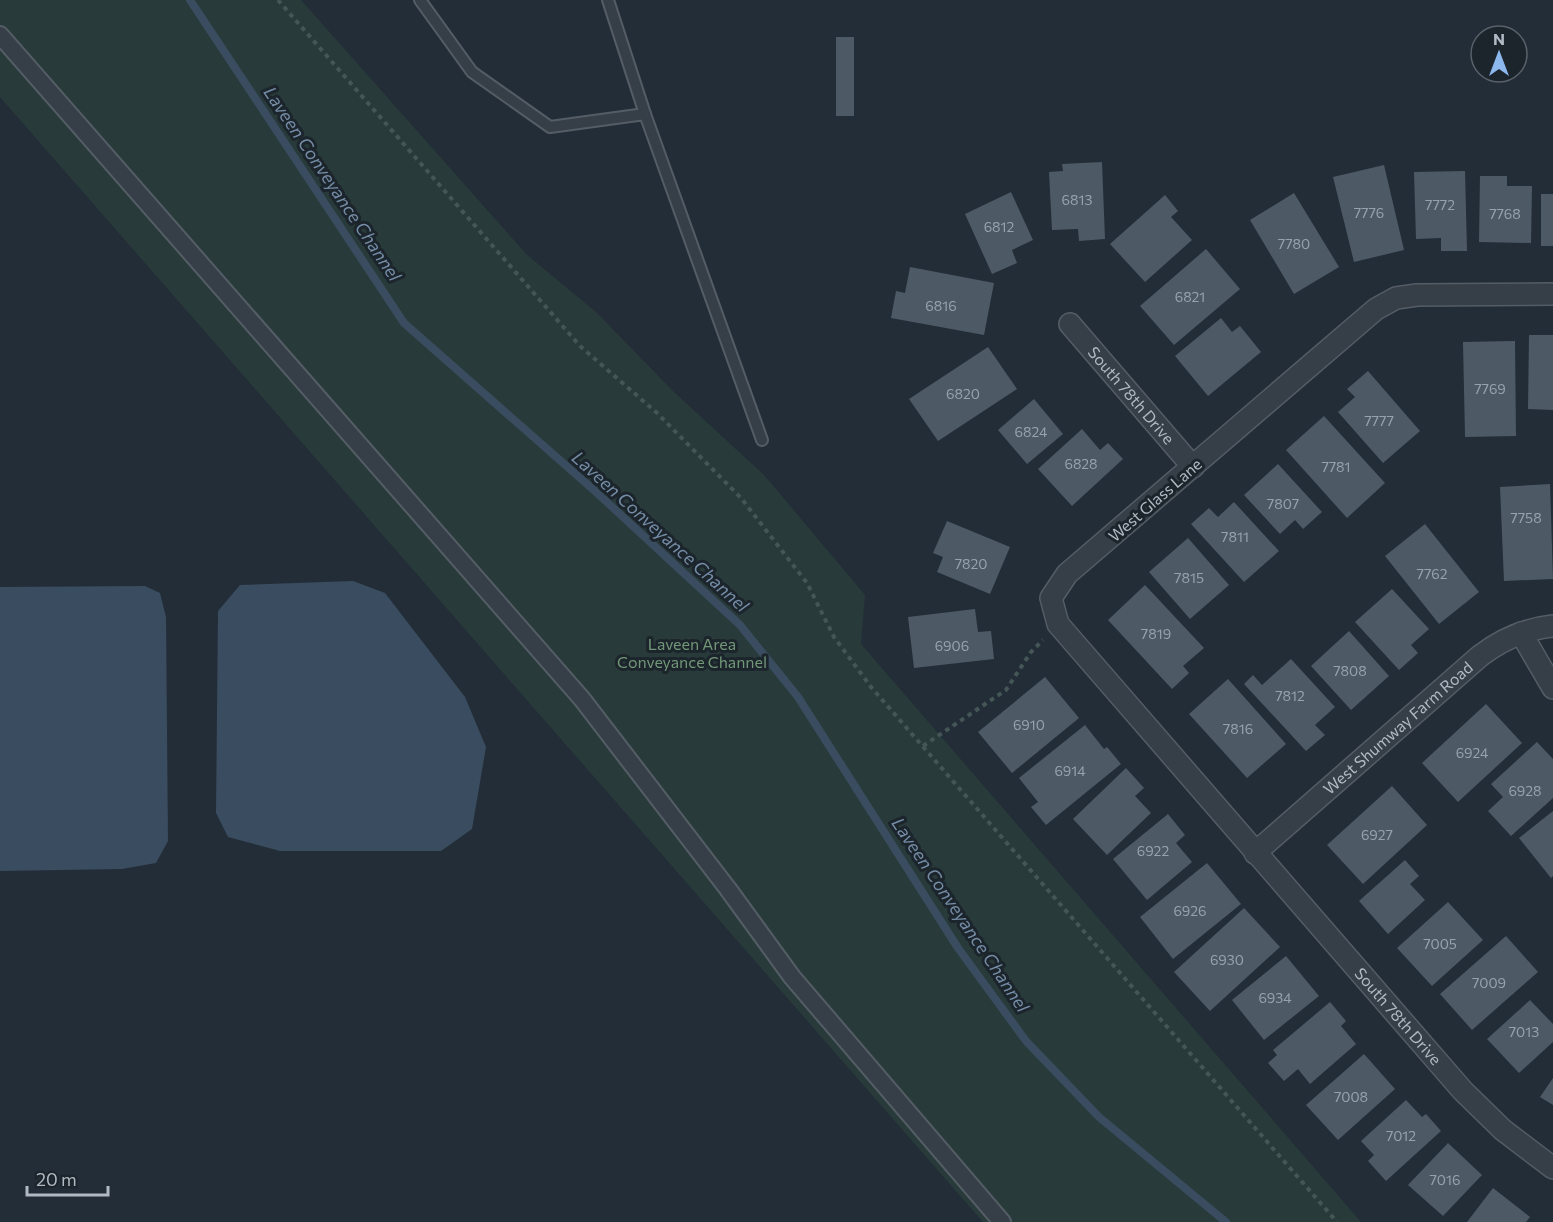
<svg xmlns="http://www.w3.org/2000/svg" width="1553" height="1222" font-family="Commissioner,sans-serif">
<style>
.green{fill:#283b3a}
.water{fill:#3a4c5f}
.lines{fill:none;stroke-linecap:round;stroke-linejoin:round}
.stream{stroke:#3a4c5f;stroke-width:8}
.building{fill:#4e5966}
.service-casing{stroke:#545d65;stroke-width:14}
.pedestrian-casing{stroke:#545d65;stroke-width:20}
.minor-casing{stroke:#545d65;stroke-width:24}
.path{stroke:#455657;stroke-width:4;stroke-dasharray:4.5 4.5;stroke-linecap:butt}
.service{stroke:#363f48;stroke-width:10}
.pedestrian{stroke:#363f48;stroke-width:16}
.minor{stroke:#363f48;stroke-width:21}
.labels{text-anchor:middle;stroke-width:6;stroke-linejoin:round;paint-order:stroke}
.number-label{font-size:14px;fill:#98a2ac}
.street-label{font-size:16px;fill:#b1bac4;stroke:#1c242c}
.park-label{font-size:16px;fill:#729778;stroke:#1c242c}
.water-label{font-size:18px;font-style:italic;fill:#748ca5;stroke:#1c242c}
</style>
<rect width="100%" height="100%" fill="#232d37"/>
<polygon class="green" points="0,0 301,0 527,255 596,312 673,391 765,476 865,595 861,644 1361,1222 983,1222 0,97"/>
<g class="water">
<polygon points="353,581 385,593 465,697 486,747 472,829 441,851 280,851 228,837 216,813 218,611 240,585"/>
<polygon points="145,586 160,593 166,617 168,841 156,863 122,869 0,871 0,587"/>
</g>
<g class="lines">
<polyline class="stream" points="190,0 404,323 596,492 740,625 798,697 958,948 1026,1041 1099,1117 1226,1222"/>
</g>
<g class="building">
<rect x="836" y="37" width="18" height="79"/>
<polygon points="1102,162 1105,239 1079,241 1078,229 1052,230 1049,172 1063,171 1062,164"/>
<polygon points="1384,165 1404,250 1354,262 1333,177"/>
<polygon points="1465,171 1467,251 1441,251 1441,238 1416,239 1414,172"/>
<polygon points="1480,176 1507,176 1507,186 1532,186 1531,243 1479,242"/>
<polygon points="1011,192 1033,240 1012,250 1017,263 992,274 965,214"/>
<polygon points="1294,193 1339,267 1294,294 1250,220"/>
<rect x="1541" y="194" width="12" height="52"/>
<polygon points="1165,195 1178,211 1171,217 1192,240 1145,282 1110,244"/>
<polygon points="1206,249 1240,289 1174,345 1140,306"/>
<polygon points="910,267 994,283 984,335 891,318 896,291 905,293"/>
<polygon points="1221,318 1232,332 1240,326 1261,352 1208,396 1175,356"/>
<polygon points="1529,335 1553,335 1553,410 1528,409"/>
<polygon points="1515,341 1516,436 1465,437 1463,342"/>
<polygon points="988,347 1017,389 938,441 909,399"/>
<polygon points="1368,371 1420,431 1383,463 1338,412 1355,397 1347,389"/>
<polygon points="1034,399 1063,434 1027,464 998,430"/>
<polygon points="1324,416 1385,483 1347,518 1286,450"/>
<polygon points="1082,429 1100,450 1108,443 1123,459 1072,506 1038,469"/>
<polygon points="1278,464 1322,512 1303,529 1295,520 1280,534 1244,495"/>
<polygon points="1550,484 1553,579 1504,581 1500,487"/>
<polygon points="1234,502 1279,551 1244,582 1191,524 1209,508 1218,517"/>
<polygon points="947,521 1010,547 990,594 937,572 943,557 933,553"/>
<polygon points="1425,524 1479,592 1439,624 1385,556"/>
<polygon points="1188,538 1229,585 1190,619 1149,572"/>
<polygon points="1145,585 1204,648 1183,666 1189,673 1172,689 1108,620"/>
<polygon points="1392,589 1429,629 1411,645 1418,653 1399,670 1355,622"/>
<polygon points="975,609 978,632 991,631 994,659 914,668 908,617"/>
<polygon points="1349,631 1389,676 1351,710 1311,666"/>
<polygon points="1291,659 1335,707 1315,725 1325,735 1306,751 1244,684 1253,675 1262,685"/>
<polygon points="1045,677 1079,718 1012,773 978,732"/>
<polygon points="1228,679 1286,744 1247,778 1189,714"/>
<polygon points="1486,704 1522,743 1458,802 1422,763"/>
<polygon points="1085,725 1104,749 1107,747 1121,764 1046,825 1031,807 1038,802 1019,778"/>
<polygon points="1537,742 1553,759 1553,798 1511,836 1488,811 1503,797 1491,784"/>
<polygon points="1126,768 1144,788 1135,796 1151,813 1107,855 1073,819"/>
<polygon points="1392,786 1427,825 1363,884 1327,845"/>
<polygon points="1553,811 1553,876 1551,878 1519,838"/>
<polygon points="1168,814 1185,835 1176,843 1192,862 1147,900 1113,859"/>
<polygon points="1405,860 1419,876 1410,884 1425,900 1388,934 1359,901"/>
<polygon points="1207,863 1241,904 1173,959 1140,917"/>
<polygon points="1448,902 1483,940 1432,986 1397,948"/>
<polygon points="1244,908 1280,947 1210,1011 1174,972"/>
<polygon points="1506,936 1538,972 1472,1030 1440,994"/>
<polygon points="1286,956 1319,996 1264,1040 1232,1000"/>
<polygon points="1530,1000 1553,1024 1553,1042 1519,1073 1487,1039"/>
<polygon points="1330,1002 1346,1021 1341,1026 1356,1044 1310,1084 1298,1069 1284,1081 1268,1063 1277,1055 1273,1050"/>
<polygon points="1364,1054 1395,1089 1338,1140 1306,1105"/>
<polygon points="1553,1078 1553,1105 1540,1097"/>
<polygon points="1406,1100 1422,1117 1426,1114 1441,1131 1386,1181 1368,1161 1374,1155 1361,1141"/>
<polygon points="1448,1143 1482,1175 1443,1216 1408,1185"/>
<polygon points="1493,1188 1530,1217 1526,1222 1467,1222"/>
</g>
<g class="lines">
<g class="service-casing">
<g id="service">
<polyline points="420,0 472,72 550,127 645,114 762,440"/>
<polyline points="608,0 645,114"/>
</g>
</g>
<g class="pedestrian-casing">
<polyline id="pedestrian" points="0,35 582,699 728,889 792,977 1002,1222"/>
</g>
<g class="minor-casing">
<g id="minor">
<path id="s1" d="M1553,294L1417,295L1396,298L1376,309L1067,574L1051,598L1058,624L1463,1091L1503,1130L1553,1168"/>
<path id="s2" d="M1070,324L1193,467"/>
<polyline points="1521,633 1553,688"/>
<path id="s3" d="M1255,853L1480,656C1502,639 1525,629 1553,626"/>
</g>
</g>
<g class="path">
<polyline points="278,0 580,346 657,413 741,498 807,583 834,637 871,687 1337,1222"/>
<polyline points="923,746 1006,690 1031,652 1043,640"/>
</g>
<use href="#service" class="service"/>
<use href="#pedestrian" class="pedestrian"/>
<use href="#minor" class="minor"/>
</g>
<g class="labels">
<g class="number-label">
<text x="1077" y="205">6813</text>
<text x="1440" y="210">7772</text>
<text x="1369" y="218">7776</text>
<text x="1505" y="219">7768</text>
<text x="999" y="232">6812</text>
<text x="1294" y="249">7780</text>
<text x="1190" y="302">6821</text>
<text x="941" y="311">6816</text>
<text x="1490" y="394">7769</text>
<text x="963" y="399">6820</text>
<text x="1379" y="426">7777</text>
<text x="1031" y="437">6824</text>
<text x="1081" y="469">6828</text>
<text x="1336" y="472">7781</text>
<text x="1283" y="509">7807</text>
<text x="1526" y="523">7758</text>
<text x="1235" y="542">7811</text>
<text x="971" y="569">7820</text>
<text x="1432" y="579">7762</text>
<text x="1189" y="583">7815</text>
<text x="1156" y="639">7819</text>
<text x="952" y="651">6906</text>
<text x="1350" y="676">7808</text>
<text x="1290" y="701">7812</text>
<text x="1029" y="730">6910</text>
<text x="1238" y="734">7816</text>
<text x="1472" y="758">6924</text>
<text x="1070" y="776">6914</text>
<text x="1525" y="796">6928</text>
<text x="1377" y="840">6927</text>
<text x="1153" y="856">6922</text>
<text x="1190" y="916">6926</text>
<text x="1440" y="949">7005</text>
<text x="1227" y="965">6930</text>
<text x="1489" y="988">7009</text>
<text x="1275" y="1003">6934</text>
<text x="1524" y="1037">7013</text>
<text x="1351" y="1102">7008</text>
<text x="1401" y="1141">7012</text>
<text x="1445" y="1185">7016</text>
</g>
<g class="street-label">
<text dy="6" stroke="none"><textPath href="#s2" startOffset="94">South 78th Drive</textPath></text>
<text transform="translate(1155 500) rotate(-41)" y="6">West Glass Lane</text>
<text dy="6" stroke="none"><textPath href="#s3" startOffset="190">West Shumway Farm Road</textPath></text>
<text dy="6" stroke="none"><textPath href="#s1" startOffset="1162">South 78th Drive</textPath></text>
</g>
<g class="park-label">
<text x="692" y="650">Laveen Area<tspan x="692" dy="18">Conveyance Channel</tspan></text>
</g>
<g class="water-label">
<text transform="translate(332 184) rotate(56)" y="6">Laveen Conveyance Channel</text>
<text transform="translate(660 532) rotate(42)" y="6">Laveen Conveyance Channel</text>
<text transform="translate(960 915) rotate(56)" y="6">Laveen Conveyance Channel</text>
</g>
</g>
<g transform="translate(1499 54)"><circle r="28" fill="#1c242c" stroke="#586069" stroke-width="1.5"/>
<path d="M0-4.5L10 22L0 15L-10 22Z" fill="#8cb8ee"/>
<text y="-9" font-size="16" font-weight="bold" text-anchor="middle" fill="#b1bac4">N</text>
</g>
<path d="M27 1186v9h81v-9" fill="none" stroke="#b1bac4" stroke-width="3"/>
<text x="36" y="1186" font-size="18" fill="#b1bac4" stroke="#1c242c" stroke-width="4.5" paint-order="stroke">20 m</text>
</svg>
